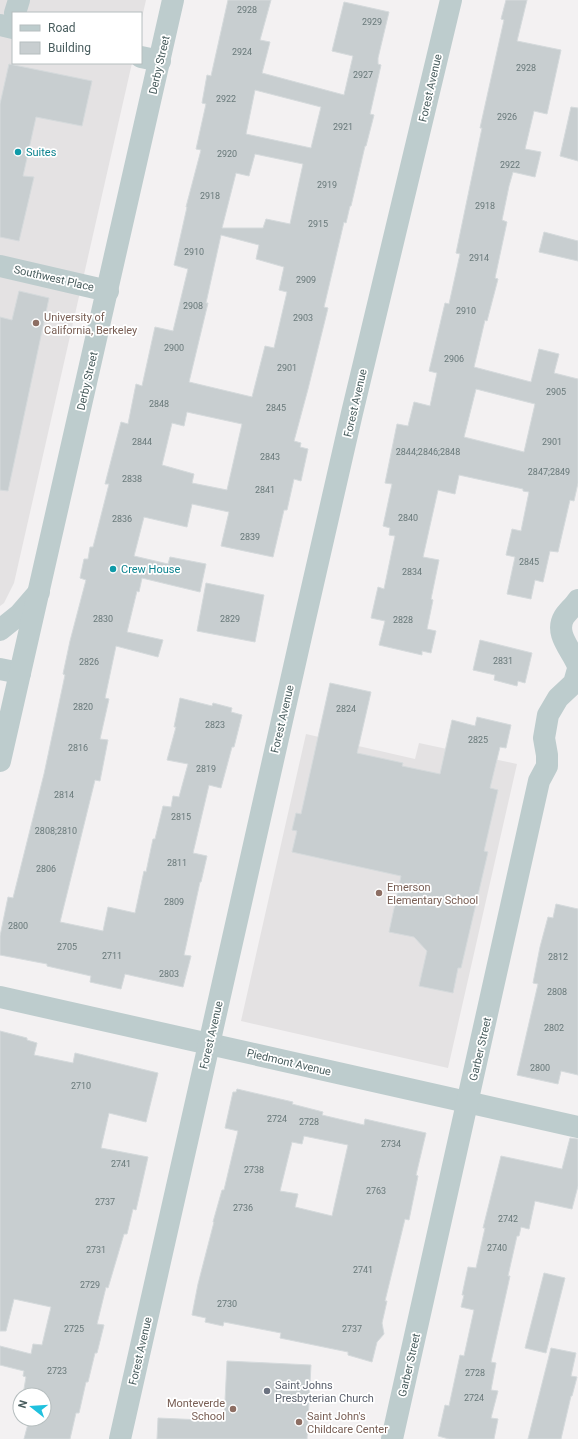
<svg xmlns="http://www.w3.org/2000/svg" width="578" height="1439" font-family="Roboto,sans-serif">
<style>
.education{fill:#e4e2e3}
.building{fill:#c8ced0;stroke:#d5dadc;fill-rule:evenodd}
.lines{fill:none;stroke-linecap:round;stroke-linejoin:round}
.minor{stroke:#bdcccd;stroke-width:22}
.culture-dot{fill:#0f9aa8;stroke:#fff;stroke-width:1.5}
.education-dot{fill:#8d6e63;stroke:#fff;stroke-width:1.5}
.worship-dot{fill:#6b7280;stroke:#fff;stroke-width:1.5}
.labels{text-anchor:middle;stroke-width:3.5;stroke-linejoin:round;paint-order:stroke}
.number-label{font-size:9px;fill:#69797a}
.street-label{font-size:11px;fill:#495d5e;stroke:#fff}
.culture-label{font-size:11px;fill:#0d838f;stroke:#fff;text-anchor:start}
.education-label{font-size:11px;fill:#785e54;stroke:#fff;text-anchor:start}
.worship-label{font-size:11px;fill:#5b616d;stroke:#fff;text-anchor:start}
</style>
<rect width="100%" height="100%" fill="#f3f1f2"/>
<g class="education">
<polygon points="0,0 146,0 141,22 141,13 13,13 13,63 132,63 14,583 4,603 0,606"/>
<polygon points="306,734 415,759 419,743 517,764 448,1068 241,1021"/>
</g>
<g class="building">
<path d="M228,0H271L260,40L270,42L262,73L344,95L353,56L332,51L344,2L389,12L378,58V64L381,65L370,114L374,115L366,146H365L351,206H350L346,223L344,222L324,307L328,308L308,389L294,441L301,443L300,447L308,449L301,481L294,479L287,510H284L273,557L221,546L229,512L192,504L187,527L144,517L134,556L168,564L170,557L206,564L200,592L142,578L139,592L137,591L127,632L163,640L158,657L116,646L105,698L109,699L100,739L108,740L100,781L95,780L60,922L103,931L108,907L135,913L144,871L146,872L153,839H155L163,806L171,807L173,796L179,797L188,764L167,760L176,727H174L180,698L212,706L213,703L232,708L231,712L242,715L234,747H232L221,788L209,785L193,853L207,856L201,882H200L184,955L191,956L183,987L125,974L121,989L90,982L91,976L47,966V964L0,955V936L8,897L13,898L44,774L65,675L63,674L70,641L86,580L80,578L84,559H88L90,547H93L109,484H105L121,422L128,424L136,384L142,386L155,327L173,331L188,269L174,265L187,207H186L201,150L196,149L206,104L202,103L207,75L211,76ZM255,90L321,107L311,148L246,134ZM255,154L303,164L290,224L266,219L263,228H222L236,173L249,176ZM221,235L259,245L256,259L284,267L279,290L287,292L274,348L265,346L252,397L189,382L208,303H206ZM187,412L242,424L227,490L192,483L194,474L162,465L172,423L184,426Z"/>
<path d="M506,0H527L517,41L561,50L547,114L534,111L525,149L541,152L535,177L513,172L509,186L502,220L507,222L495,278L498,279L487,321L485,320L474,367L531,382L539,349L559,354L554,373L578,379V483L574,501L570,500L558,552L550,551L543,582L535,580L531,599L507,594L515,557L506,555L512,529L521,531L529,492L523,491V489L459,475L455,494L438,490L423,557L439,560L431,599L433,600L427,629L436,631L431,653L422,651V655L379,645L385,621L371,618L378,587L384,589L395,536L389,535L390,528L383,526L392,484L385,483L397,424L408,426L414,402L430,406L437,373L429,371L445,303L449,304L460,254L456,253L482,128H480L504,20L501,19ZM476,389L535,404L524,452L464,437Z"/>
<polygon points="9,64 92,81 82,126 36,117 23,176 34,177 19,241 0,237 0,104"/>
<polygon points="571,107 578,108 578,161 560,156"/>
<polygon points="544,232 578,241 578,261 539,252"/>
<polygon points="19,291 49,298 8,491 0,490 0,317 12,320"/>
<polygon points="206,583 264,595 255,642 197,631"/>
<polygon points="480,640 532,653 525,683 518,681 517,686 494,680 495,675 473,670"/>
<polygon points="330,683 371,692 357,753 403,763 402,766 440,774 452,720 475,726 477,717 511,725 506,748 500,747 490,788 498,790 484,851 488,852 461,968 458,968 453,993 419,986 427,951 414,937 389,932 401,876 292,852 297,831 292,830 296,813 301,814"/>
<polygon points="556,904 578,909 578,1075 561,1071 558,1084 517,1075 538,984 533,983 540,947 548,917 553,918"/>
<polygon points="0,1031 27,1038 27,1040 37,1043 34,1055 73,1063 75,1053 158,1073 146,1122 109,1113 101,1148 148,1157 136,1210 133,1209 127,1234 124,1234 108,1288 106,1287 97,1324 104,1325 97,1353 95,1353 88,1382 86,1382 79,1413 76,1413 70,1439 24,1439 29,1420 25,1419 44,1419 44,1395 23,1395 26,1377 23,1376 24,1371 0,1365 0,1346 31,1354 33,1344 42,1345 51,1307 14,1299 6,1331 0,1331"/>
<path d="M237,1089L293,1102L292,1104L323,1112L322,1115L364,1125L365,1119L426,1133L416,1175L418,1176L409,1220L405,1219L385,1301H387L382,1323L384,1334L377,1342L372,1362L348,1355V1352L280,1338L281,1333L224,1322L223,1326L205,1322L206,1318L192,1315L198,1284L214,1222H213L222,1190H224L238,1131L225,1128L233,1092H236ZM304,1136L348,1145L332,1216L295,1207L298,1194L280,1191L292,1142L302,1144Z"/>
<polygon points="570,1138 578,1139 578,1186 572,1209 535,1201 529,1229 521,1227 519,1236 517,1236 508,1276 510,1276 491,1362 496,1363 491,1390 498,1391 491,1418 498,1419 494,1439 449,1439 438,1436 445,1405 449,1406 460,1355 464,1356 474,1310 461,1307 464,1295 462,1295 468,1267 476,1268 485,1228 483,1228 501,1156 562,1169"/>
<polygon points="544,1273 565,1278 546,1353 525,1348"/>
<polygon points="551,1348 576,1353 571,1376 577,1377 572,1396 571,1396 561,1439 528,1439"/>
<polygon points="227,1361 311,1365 307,1439 157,1439 158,1418 224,1421"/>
</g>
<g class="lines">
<g class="minor">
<polyline points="15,13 19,0"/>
<polyline points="0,25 13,28"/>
<polyline points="141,57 160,61"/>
<polyline points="0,266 108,291"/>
<path d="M578,600C574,606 568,611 564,617C554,634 572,650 578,666"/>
<polyline points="0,630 20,614 39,592"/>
<polyline points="0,669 20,673"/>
<polyline points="0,761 173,0"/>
<polyline points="0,997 578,1127"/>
<polyline points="120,1439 304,623 352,413 451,0"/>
<polyline points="392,1439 539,781 547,766 547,755 544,738 548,715 558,698 574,683 578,669"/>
</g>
</g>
<g class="culture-dot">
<circle cx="18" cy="152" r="4"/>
<circle cx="113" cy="569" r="4"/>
</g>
<g class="education-dot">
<circle cx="36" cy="323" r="4"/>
<circle cx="379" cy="893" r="4"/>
<circle cx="233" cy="1409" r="4"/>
<circle cx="299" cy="1422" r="4"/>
</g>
<circle class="worship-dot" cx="267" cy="1391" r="4"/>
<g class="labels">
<g class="number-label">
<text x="247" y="13">2928</text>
<text x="372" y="25">2929</text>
<text x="242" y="55">2924</text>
<text x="526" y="71">2928</text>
<text x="363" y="78">2927</text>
<text x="226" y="102">2922</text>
<text x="507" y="120">2926</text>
<text x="343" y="130">2921</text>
<text x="227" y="157">2920</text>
<text x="510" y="168">2922</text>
<text x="327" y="188">2919</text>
<text x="210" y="199">2918</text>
<text x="485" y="209">2918</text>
<text x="318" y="227">2915</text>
<text x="194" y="255">2910</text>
<text x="479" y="261">2914</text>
<text x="306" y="283">2909</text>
<text x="193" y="309">2908</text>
<text x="466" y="314">2910</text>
<text x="303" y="321">2903</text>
<text x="174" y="351">2900</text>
<text x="454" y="362">2906</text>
<text x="287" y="371">2901</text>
<text x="556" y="395">2905</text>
<text x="159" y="407">2848</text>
<text x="276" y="411">2845</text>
<text x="142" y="445">2844</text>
<text x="552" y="445">2901</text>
<text x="428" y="455">2844;2846;2848</text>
<text x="270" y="460">2843</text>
<text x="549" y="475">2847;2849</text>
<text x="132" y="482">2838</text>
<text x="265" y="493">2841</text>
<text x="408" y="521">2840</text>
<text x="122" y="522">2836</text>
<text x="250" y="540">2839</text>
<text x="529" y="565">2845</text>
<text x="412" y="575">2834</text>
<text x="103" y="622">2830</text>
<text x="230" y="622">2829</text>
<text x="403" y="623">2828</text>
<text x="503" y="664">2831</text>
<text x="89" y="665">2826</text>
<text x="83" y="710">2820</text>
<text x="346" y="712">2824</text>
<text x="215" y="728">2823</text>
<text x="478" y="743">2825</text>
<text x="78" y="751">2816</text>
<text x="206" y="772">2819</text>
<text x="64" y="798">2814</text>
<text x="181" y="820">2815</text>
<text x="56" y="834">2808;2810</text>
<text x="177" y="866">2811</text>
<text x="46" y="872">2806</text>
<text x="174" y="905">2809</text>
<text x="18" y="929">2800</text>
<text x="67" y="950">2705</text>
<text x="112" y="959">2711</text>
<text x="558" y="960">2812</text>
<text x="169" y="977">2803</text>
<text x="557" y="995">2808</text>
<text x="554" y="1031">2802</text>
<text x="540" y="1071">2800</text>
<text x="81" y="1089">2710</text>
<text x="277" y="1122">2724</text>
<text x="309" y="1125">2728</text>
<text x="391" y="1147">2734</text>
<text x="121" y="1167">2741</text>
<text x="254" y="1173">2738</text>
<text x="376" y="1194">2763</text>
<text x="105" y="1205">2737</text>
<text x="243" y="1211">2736</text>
<text x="508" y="1222">2742</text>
<text x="497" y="1251">2740</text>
<text x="96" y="1253">2731</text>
<text x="363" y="1273">2741</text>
<text x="90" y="1288">2729</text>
<text x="227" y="1307">2730</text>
<text x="74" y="1332">2725</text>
<text x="352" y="1332">2737</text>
<text x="57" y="1374">2723</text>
<text x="475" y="1376">2728</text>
<text x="474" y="1401">2724</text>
</g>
<g class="street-label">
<text transform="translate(159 65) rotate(-77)" y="4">Derby Street</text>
<text transform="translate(430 88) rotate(-77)" y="4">Forest Avenue</text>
<text transform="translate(54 278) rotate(13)" y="4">Southwest Place</text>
<text transform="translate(87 381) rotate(-77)" y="4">Derby Street</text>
<text transform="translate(355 403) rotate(-77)" y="4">Forest Avenue</text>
<text transform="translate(282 719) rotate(-77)" y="4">Forest Avenue</text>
<text transform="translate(211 1035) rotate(-77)" y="4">Forest Avenue</text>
<text transform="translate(480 1049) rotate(-77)" y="4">Garber Street</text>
<text transform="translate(289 1062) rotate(13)" y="4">Piedmont Avenue</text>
<text transform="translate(140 1351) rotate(-77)" y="4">Forest Avenue</text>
<text transform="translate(409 1365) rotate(-77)" y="4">Garber Street</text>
</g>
<g class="culture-label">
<text x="26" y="156">Suites</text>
<text x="121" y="573">Crew House</text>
</g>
<g class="education-label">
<text x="44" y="321">University of<tspan x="44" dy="13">California, Berkeley</tspan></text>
<text x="387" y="891">Emerson<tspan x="387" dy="13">Elementary School</tspan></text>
<text x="225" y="1407" text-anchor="end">Monteverde<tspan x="225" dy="13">School</tspan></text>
<text x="307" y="1420">Saint John's<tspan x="307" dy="13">Childcare Center</tspan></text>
</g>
<g class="worship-label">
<text x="275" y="1389">Saint Johns<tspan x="275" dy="13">Presbyterian Church</tspan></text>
</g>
</g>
<rect x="12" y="12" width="130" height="52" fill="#ffffff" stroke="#b6bebf"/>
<rect x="20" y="25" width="20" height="6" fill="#bdcccd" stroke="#b6bebf"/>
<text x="48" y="32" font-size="12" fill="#495d5e">Road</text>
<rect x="20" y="42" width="20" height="12" fill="#c8ced0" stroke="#b6bebf"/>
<text x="48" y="52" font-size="12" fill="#495d5e">Building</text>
<g transform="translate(32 1407) rotate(287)"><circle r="19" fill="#ffffff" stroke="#b6bebf"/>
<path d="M0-3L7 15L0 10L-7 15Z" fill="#20c1de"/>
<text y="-6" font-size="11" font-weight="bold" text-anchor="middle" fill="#495d5e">N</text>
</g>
</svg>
